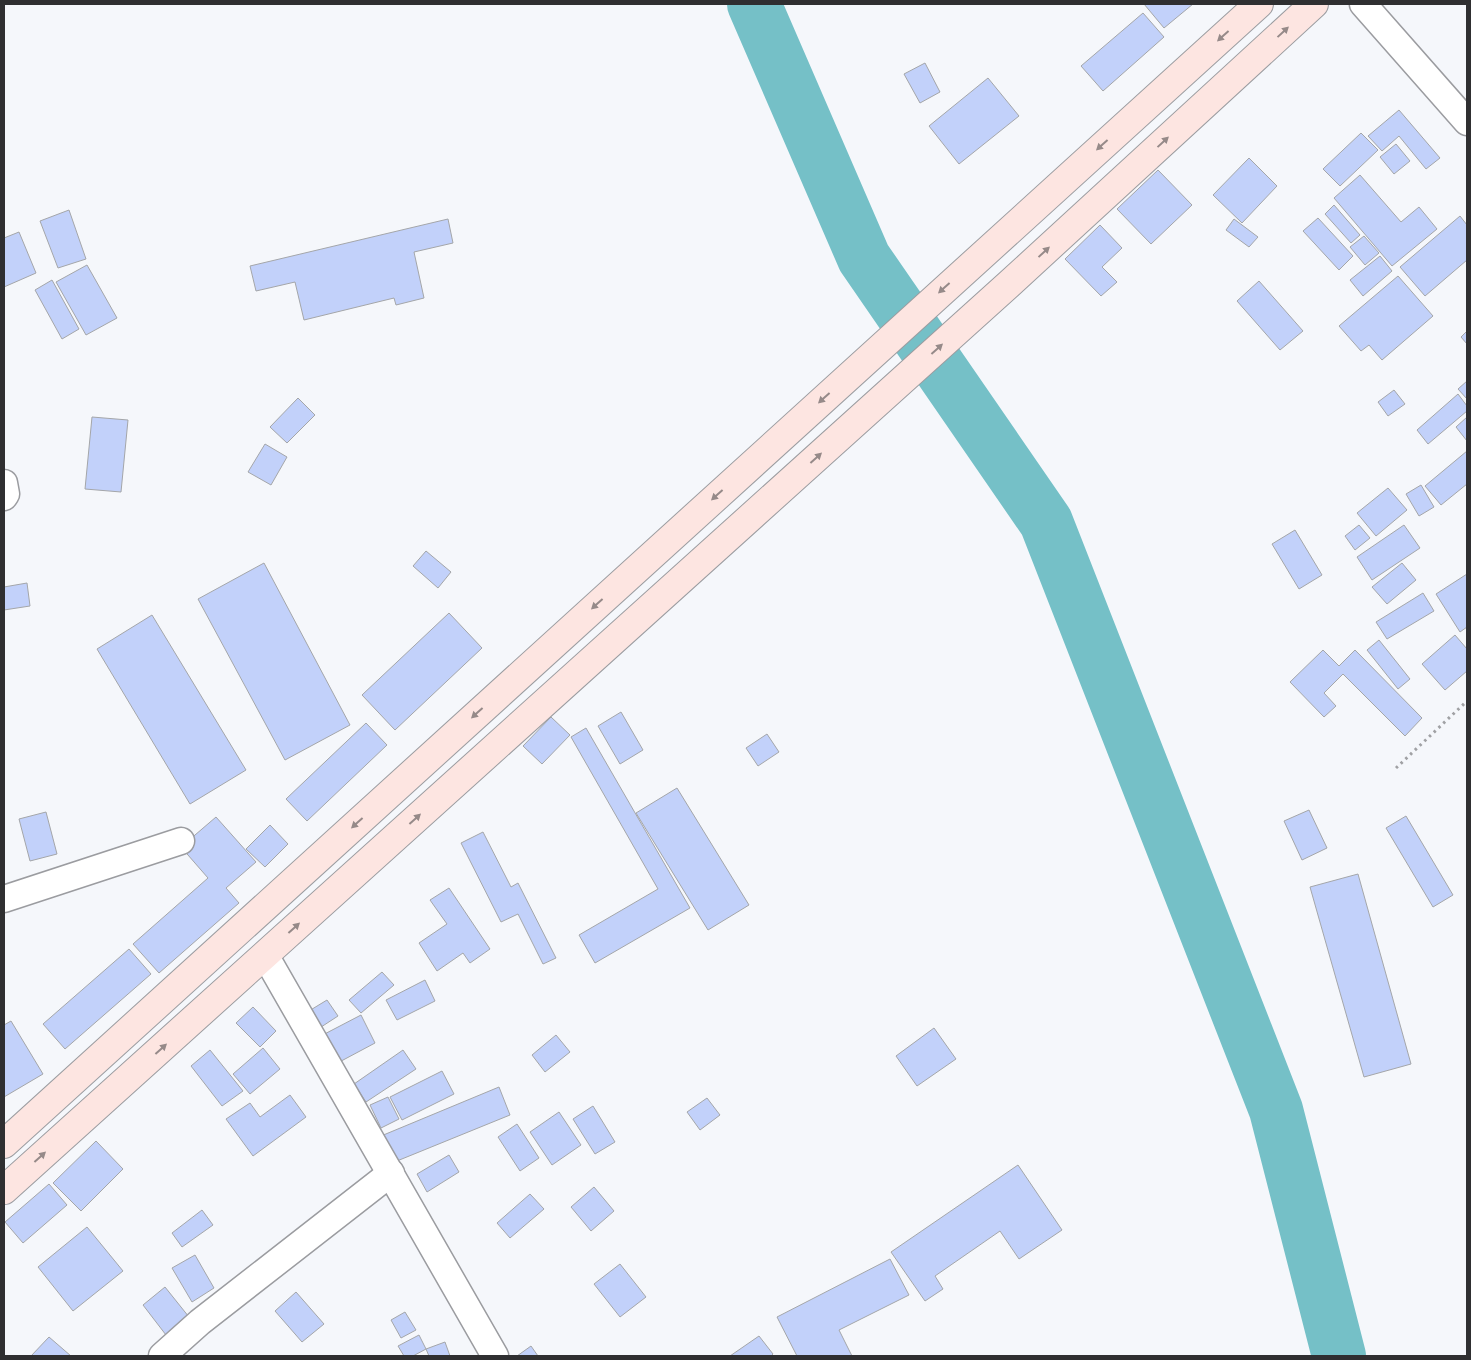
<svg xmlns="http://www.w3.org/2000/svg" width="1471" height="1360" font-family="'Noto Sans',sans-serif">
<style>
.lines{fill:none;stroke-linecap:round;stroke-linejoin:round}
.river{stroke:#75c0c7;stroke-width:54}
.building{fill:#c2d1fa;stroke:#a4a6a9}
.street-casing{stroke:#9b9ca0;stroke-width:29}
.secondary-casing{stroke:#9b9ca0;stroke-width:30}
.path{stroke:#a0a1a4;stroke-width:3;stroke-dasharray:2.5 4;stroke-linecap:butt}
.street{stroke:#fff;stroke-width:26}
.secondary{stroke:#fde5e1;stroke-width:28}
.oneway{fill:#968a89}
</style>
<rect width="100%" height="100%" fill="#f5f7fb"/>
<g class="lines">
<polyline class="river" points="754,4 864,258 1046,522 1276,1110 1339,1356"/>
</g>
<g class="building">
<polygon points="1144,4 1193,4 1164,28"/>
<polygon points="1143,13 1164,37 1103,91 1081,66"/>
<polygon points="925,63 940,92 920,103 904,74"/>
<polygon points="988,78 1019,116 959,164 929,126"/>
<polygon points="1399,110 1440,158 1426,169 1399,136 1382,151 1368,136"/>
<polygon points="1361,133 1378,150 1340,186 1323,169"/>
<polygon points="1396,144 1410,161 1394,174 1380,157"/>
<polygon points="1249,158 1277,186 1242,223 1213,195"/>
<polygon points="1158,170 1192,205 1151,244 1117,209"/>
<polygon points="1360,175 1401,222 1419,207 1437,229 1392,266 1334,198"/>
<polygon points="1334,205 1360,235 1351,243 1325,214"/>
<polygon points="69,210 86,259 58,268 40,221"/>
<polygon points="1460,216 1467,225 1467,260 1425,296 1400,267"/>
<polygon points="1318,218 1353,256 1339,270 1303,231"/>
<polygon points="448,219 453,243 414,252 424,298 396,305 394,298 304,320 295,282 256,291 250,266"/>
<polygon points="1234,219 1258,237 1249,247 1226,230"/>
<polygon points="1100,225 1122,248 1102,267 1117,282 1101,296 1065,259"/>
<polygon points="19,232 36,273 4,287 4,238"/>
<polygon points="1364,236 1379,253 1365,265 1350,247"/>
<polygon points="1380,256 1392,271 1363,296 1350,280"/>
<polygon points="87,265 117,318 86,335 56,282"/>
<polygon points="1398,276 1433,316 1382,360 1369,345 1361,351 1339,326"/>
<polygon points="52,280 79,329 62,339 35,290"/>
<polygon points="1259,281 1303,331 1280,350 1237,301"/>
<polygon points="1467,331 1467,344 1461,337"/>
<polygon points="1467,381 1467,399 1458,389"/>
<polygon points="1394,390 1405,404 1388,416 1378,402"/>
<polygon points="1458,394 1467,406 1467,411 1428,444 1417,430"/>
<polygon points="298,398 315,415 287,443 270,427"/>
<polygon points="92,417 128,420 121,492 85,489"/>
<polygon points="1467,417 1467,441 1456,427"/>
<polygon points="265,444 287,457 271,485 248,472"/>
<polygon points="1467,451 1467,484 1441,505 1425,486"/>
<polygon points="1421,485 1434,507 1419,516 1406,494"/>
<polygon points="1388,488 1407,510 1376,536 1357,513"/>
<polygon points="1359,525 1370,538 1355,550 1345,536"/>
<polygon points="1404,525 1420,548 1372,580 1357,557"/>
<polygon points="1295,530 1322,575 1299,589 1272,544"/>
<polygon points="426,551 451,572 438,588 413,566"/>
<polygon points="264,563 350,725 285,760 198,599"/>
<polygon points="1402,563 1416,580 1387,604 1372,587"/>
<polygon points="1467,574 1467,627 1460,632 1436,594"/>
<polygon points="27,583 30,606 4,610 4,587"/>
<polygon points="1423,593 1434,611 1387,639 1376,622"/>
<polygon points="449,613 482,648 395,730 362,695"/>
<polygon points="152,615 246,770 190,804 97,649"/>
<polygon points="1455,635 1467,649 1467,671 1445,690 1422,664"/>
<polygon points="1379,640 1410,679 1398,689 1367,650"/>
<polygon points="1323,650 1339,666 1355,650 1422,718 1405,736 1343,674 1324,693 1336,706 1324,717 1290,682"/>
<polygon points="621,712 643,750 620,764 598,726"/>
<polygon points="551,717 570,735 542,764 523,746"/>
<polygon points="366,723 387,745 307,821 286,799"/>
<polygon points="586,728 690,908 595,963 579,935 658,889 571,737"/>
<polygon points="767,734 779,752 758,766 746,748"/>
<polygon points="677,788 749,905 708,930 636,813"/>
<polygon points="1309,810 1327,848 1302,860 1284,821"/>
<polygon points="46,812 57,854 30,861 19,819"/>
<polygon points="1406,816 1453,895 1433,907 1386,828"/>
<polygon points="216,817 256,862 226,888 239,903 159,973 133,944 208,878 181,847"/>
<polygon points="270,825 288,844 265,867 246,849"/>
<polygon points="483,832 511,887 518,883 556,958 543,964 518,914 501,922 461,843"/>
<polygon points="1358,874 1411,1064 1364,1077 1310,887"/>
<polygon points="449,888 490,949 470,963 463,953 437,971 419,943 447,924 430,900"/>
<polygon points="129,949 151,974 65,1049 43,1024"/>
<polygon points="382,972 394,985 361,1013 349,1000"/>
<polygon points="425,980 435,1001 397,1020 386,1000"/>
<polygon points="327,1000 338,1016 315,1031 304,1014"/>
<polygon points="253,1007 276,1031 260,1047 236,1023"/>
<polygon points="361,1015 375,1043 330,1067 315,1039"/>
<polygon points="11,1021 43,1074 4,1097 4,1025"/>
<polygon points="934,1028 956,1059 917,1086 896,1056"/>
<polygon points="556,1035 570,1052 545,1072 532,1055"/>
<polygon points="263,1048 280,1069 250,1094 233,1074"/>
<polygon points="210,1050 243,1091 222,1106 191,1066"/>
<polygon points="403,1050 416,1069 366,1102 354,1084"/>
<polygon points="442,1071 454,1094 402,1120 390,1097"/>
<polygon points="499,1087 510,1115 392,1163 381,1136"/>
<polygon points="290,1095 306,1117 253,1156 226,1119 250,1103 260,1117"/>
<polygon points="388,1097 399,1119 381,1128 370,1105"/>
<polygon points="707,1098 720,1115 700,1130 687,1112"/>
<polygon points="593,1106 615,1142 595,1154 573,1119"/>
<polygon points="559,1112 581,1145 552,1165 530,1132"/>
<polygon points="517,1124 539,1158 520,1171 498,1137"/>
<polygon points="96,1141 123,1169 81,1211 53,1183"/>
<polygon points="449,1155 459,1172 427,1192 417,1174"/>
<polygon points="1018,1165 1062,1230 1019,1259 1000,1231 935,1276 943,1289 925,1301 891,1252"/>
<polygon points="49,1184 67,1205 23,1243 5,1222"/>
<polygon points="594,1187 614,1211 591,1231 571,1207"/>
<polygon points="530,1194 544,1209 510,1238 497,1223"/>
<polygon points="202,1210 213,1225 182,1247 172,1233"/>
<polygon points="87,1227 123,1271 73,1311 38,1267"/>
<polygon points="195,1255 214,1288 192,1302 172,1268"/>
<polygon points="890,1259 909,1295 839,1330 852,1356 797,1356 777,1317"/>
<polygon points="620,1264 646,1297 620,1317 594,1284"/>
<polygon points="165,1287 189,1317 166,1335 143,1305"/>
<polygon points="296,1292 324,1324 302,1342 275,1311"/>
<polygon points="405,1312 416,1330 401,1338 391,1320"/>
<polygon points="419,1335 426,1349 413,1356 404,1356 398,1346"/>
<polygon points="759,1336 773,1354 771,1356 730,1356"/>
<polygon points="49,1337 71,1356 31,1356"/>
<polygon points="445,1342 450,1356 429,1356 426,1349"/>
<polygon points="531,1346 538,1356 517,1356"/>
</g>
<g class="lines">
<g class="street-casing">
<g id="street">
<polyline points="1363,4 1467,122"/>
<polyline points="4,483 6,494 4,497"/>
<polyline points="4,899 181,841"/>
<polyline points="265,955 495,1356"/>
<polyline points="162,1356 200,1322 391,1173"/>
</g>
</g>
<g class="secondary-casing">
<g id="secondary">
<polyline points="4,1144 1259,4"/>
<polyline points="4,1190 1008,285 1314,4"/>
</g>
</g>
<polyline class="path" points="1396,768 1467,701"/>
<use href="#street" class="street"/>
<use href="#secondary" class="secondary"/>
</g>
<defs><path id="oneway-solid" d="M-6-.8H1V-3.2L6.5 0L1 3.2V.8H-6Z" transform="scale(1.25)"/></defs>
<g class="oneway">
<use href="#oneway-solid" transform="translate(1283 32) rotate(-43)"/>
<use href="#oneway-solid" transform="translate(1223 36) rotate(138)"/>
<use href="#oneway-solid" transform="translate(1163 142) rotate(-43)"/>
<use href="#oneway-solid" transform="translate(1102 145) rotate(138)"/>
<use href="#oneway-solid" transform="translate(1044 252) rotate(-43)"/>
<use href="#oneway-solid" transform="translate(944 288) rotate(138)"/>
<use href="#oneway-solid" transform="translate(937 349) rotate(-42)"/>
<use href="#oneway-solid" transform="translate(824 398) rotate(138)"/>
<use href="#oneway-solid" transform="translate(816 458) rotate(-42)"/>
<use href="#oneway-solid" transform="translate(717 495) rotate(138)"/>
<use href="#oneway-solid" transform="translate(597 604) rotate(138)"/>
<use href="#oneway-solid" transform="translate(477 713) rotate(138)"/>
<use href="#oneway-solid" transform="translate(415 819) rotate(-42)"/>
<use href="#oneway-solid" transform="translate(357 823) rotate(138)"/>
<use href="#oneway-solid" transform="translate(294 928) rotate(-42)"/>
<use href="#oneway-solid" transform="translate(161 1049) rotate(-42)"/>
<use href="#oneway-solid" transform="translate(40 1157) rotate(-42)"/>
</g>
<rect width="1471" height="1360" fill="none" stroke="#2f2f31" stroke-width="10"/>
</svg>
